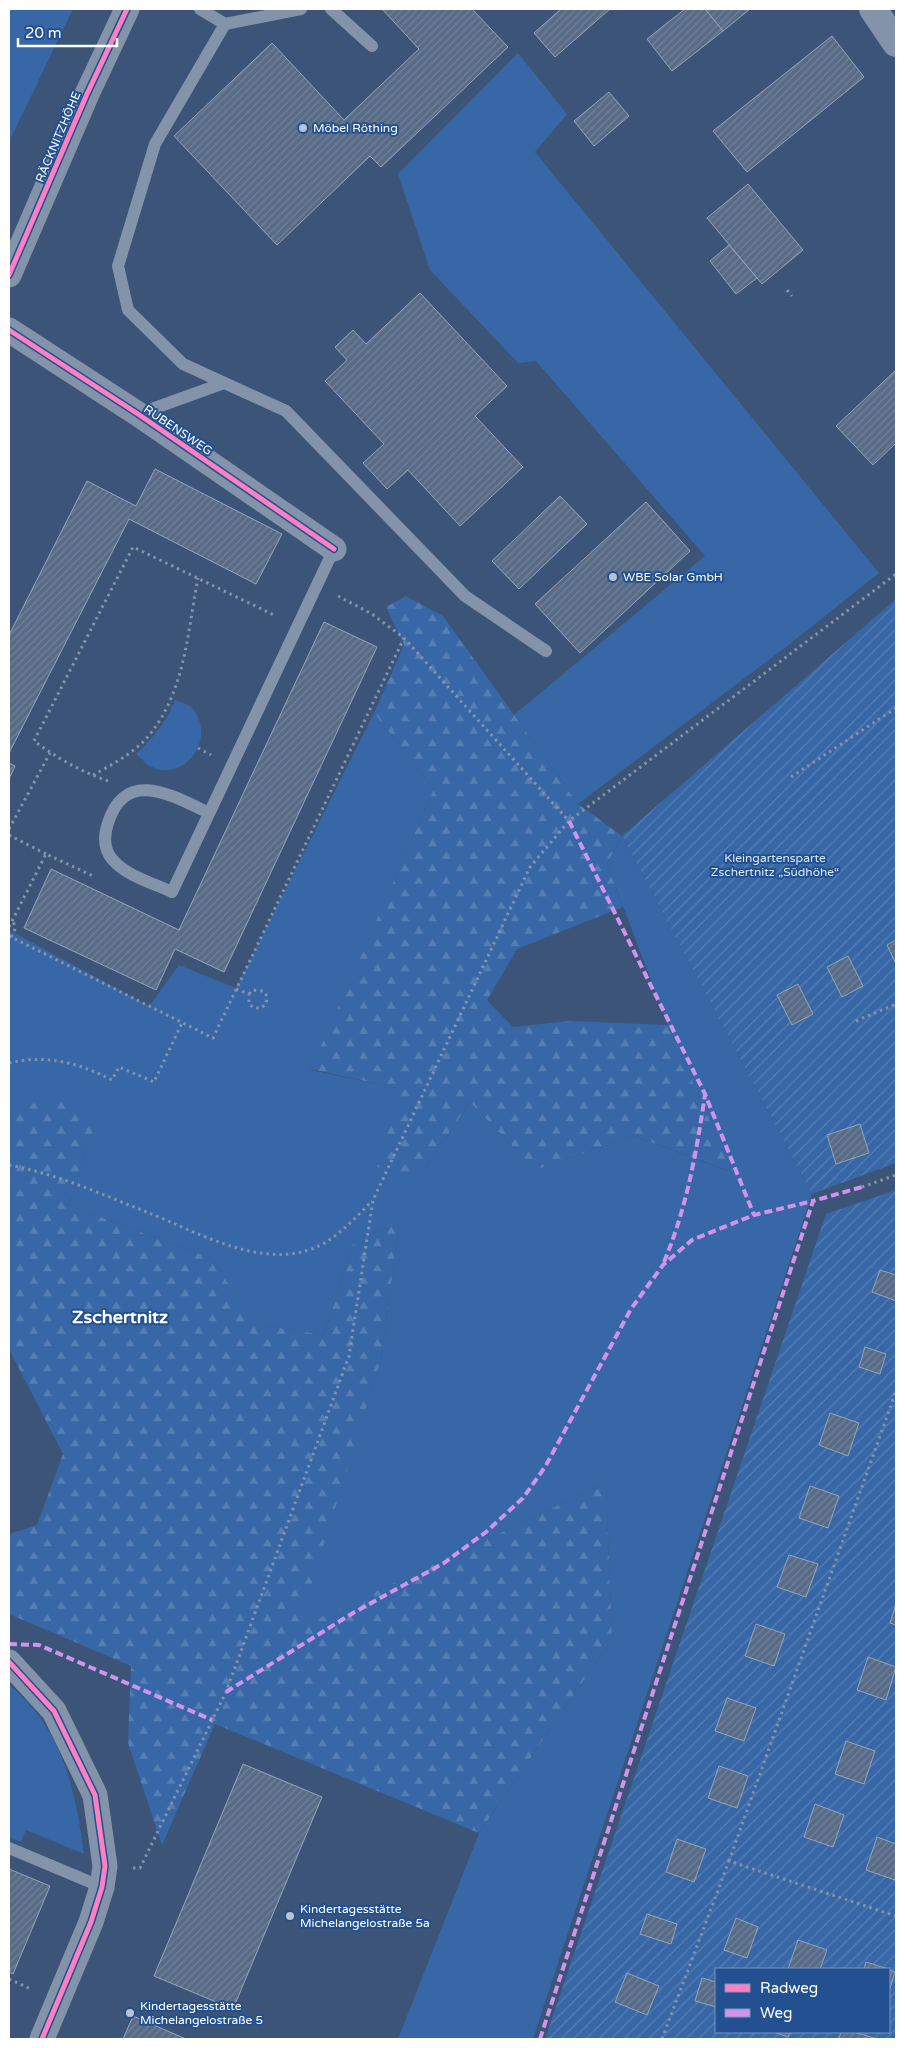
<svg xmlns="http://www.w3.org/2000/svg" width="905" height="2048" font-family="'Varela Round',sans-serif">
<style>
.green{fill:#3767a6}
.forest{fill:url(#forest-firs)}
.garden{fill:url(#garden-furrows);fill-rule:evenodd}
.building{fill:url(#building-hatch);stroke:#97a5b8}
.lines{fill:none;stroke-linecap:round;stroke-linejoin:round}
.path{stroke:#8394aa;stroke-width:3;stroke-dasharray:2.5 4;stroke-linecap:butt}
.service{stroke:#8394aa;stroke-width:12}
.minor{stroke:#8394aa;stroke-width:25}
.tertiary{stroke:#8394aa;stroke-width:28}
.quiet{stroke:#d193ec;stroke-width:4;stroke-dasharray:8 4;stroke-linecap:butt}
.cycleway-casing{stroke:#225090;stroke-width:8}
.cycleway{stroke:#ff80c0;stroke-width:5}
.poi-dot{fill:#bac3cf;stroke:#225090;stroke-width:2}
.labels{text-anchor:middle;stroke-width:4;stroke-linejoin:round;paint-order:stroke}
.poi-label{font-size:12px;fill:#fff;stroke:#225090;text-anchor:start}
.street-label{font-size:12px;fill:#fff;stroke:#225090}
.park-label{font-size:12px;fill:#d8e7f9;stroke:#225090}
.district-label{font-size:18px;font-weight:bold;fill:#fff;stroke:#225090}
</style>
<defs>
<pattern id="forest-firs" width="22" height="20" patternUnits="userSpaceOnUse" patternTransform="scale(1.25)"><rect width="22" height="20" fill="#3767a6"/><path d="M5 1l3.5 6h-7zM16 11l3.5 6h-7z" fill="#557eb3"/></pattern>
<pattern id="garden-furrows" width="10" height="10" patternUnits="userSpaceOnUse" patternTransform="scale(1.25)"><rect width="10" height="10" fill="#3767a6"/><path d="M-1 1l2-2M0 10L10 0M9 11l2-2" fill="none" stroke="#557eb3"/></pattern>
<pattern id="building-hatch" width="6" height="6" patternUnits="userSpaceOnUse" patternTransform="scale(1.25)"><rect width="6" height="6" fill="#576b87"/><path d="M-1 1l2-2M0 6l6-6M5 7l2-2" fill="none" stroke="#708199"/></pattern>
</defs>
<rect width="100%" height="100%" fill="#3b5477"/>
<g class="green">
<polygon points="9,9 73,9 9,142"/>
<polygon points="518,53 567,114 535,152 879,573 786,647 578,804 514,715 705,556 536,361 518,363 430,270 398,174"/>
<path d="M175,700C180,702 188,704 192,708C219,739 182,786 148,765C144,762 140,757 136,754C153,738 167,721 175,700Z"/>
<polygon points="374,713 434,789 311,1070 402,1089 419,1177 470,1102 535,1170 634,1136 731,1172 668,1025 607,864 622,836 812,1194 533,2039 398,2039 479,1833 612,1639 606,1483 297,1629 381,1360 399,1224 355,1238 324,1335 254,1324 211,1258 68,1205 95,1127 66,1091 9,1114 9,930 149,1006 179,965 236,988"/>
<path d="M9,1685C63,1729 75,1788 84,1854L26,1830L21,1842L9,1837Z"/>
</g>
<g class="forest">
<polygon points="406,596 443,616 578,804 622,836 607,864 623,907 517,949 487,1000 513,1027 568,1021 668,1025 732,1172 634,1136 535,1170 470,1102 419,1177 377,1167 401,1089 311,1069 434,789 374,713 404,645 386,607"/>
<polygon points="66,1090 95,1127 68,1205 211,1258 255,1324 324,1335 355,1238 399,1224 381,1360 298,1628 606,1483 612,1639 479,1833 215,1724 162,1845 128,1743 131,1666 9,1614 9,1534 37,1525 63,1454 9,1349 9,1114"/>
</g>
<g class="garden">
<polygon points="896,599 896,1163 812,1194 622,836"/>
<path d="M896,1190V2039H545L826,1214ZM716,1969H889V2032H716Z"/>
</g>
<g class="building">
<polygon points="382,9 472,9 508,47 381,167 370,156 277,245 174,136 272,43 344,120 419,49"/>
<polygon points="561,9 610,9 555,57 534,33"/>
<polygon points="685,9 705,9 723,31 672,71 647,39"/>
<polygon points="705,9 750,9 723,31"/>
<polygon points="832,36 864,77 747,172 713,131"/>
<polygon points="609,92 629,116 594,146 574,121"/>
<polygon points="748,184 803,250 762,284 707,218"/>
<polygon points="729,245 757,278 736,294 710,261"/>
<polygon points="420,293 507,386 475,416 523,467 460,526 408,470 387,489 363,463 384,444 325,381 347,360 335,347 353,330 366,344"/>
<polygon points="896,370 896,443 873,465 836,426"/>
<polygon points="155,469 282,534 256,584 129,519 9,753 9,635 87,481 136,506"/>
<polygon points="560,496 587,524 519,589 492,561"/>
<polygon points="646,502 690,551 580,653 535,604"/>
<polygon points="324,622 377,647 224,972 175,949 156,990 24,928 51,869 179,930"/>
<polygon points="9,763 15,766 9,779"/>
<polygon points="896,940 896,964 887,945"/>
<polygon points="848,956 863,986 842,997 827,967"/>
<polygon points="798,984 813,1014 792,1025 777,995"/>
<polygon points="860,1124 869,1153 836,1164 827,1135"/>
<polygon points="880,1270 896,1275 896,1301 872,1292"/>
<polygon points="865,1347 886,1354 880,1374 859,1367"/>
<polygon points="830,1413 859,1423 848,1456 819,1445"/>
<polygon points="810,1486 839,1496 828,1528 799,1518"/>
<polygon points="789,1555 818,1564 806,1597 777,1587"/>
<polygon points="896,1604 896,1625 890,1623"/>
<polygon points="756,1624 785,1634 774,1666 745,1656"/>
<polygon points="868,1657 896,1667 886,1700 857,1690"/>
<polygon points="727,1698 756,1708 744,1741 715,1731"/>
<polygon points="846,1741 875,1751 864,1784 835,1774"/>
<polygon points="243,1764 322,1797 233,2009 154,1976"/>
<polygon points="719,1766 748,1776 737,1808 708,1798"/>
<polygon points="815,1804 844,1815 833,1847 804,1837"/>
<polygon points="877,1837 896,1844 895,1880 866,1870"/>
<polygon points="677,1839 706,1849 694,1882 666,1872"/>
<polygon points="9,1869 50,1886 13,1974 9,1972"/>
<polygon points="647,1914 677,1924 671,1944 640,1934"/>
<polygon points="736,1918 758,1927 747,1958 724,1950"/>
<polygon points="798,1940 827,1950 820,1969 788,1969"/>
<polygon points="866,1962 888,1969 864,1969"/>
<polygon points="889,1970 895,1972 889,1991"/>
<polygon points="627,1973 659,1986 647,2015 615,2002"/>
<polygon points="702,1978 716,1982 716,2007 695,2001"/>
<polygon points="133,2016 186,2039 123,2039"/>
<polygon points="774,2032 790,2032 788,2037"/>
<polygon points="841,2032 854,2032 874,2038 839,2039"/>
</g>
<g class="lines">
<g class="path">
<polyline points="787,290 792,296"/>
<polyline points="338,596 372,614 404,638 569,821"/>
<polyline points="198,748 211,755"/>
<path d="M93,775C110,766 130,755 144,741C185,697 187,634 198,578"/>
<polyline points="791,777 896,708"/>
<path d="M108,781C82,772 57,758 34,741L133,547L276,616"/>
<polyline points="9,829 50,753"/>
<polyline points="9,835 46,854"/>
<polyline points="9,927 46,854 93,876"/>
<polyline points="9,936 213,1038 404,638"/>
<polyline points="11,937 15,929 13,919"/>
<polyline points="236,989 249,994 249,1004 254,1008 261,1008 266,1004 267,996 263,991 252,990 249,994"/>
<polyline points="856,1021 896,1004"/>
<path d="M9,1063C46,1054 79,1063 112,1080L119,1067L154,1082L182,1023"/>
<path d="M9,1165C57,1174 104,1195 149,1213C197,1232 257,1267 309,1250C334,1242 354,1219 372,1201"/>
<polyline points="862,1187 896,1175"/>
<polyline points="729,1861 896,1391"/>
<polyline points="133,1868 140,1868 226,1692 349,1356 373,1200 530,867 569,821 896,574"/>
<polyline points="9,1979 31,1989"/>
<polyline points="662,2039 729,1861 896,1916"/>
</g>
<g class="service">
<polyline points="200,9 225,24 301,9"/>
<polyline points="331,9 372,46"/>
<polyline points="225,24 155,144 118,266 128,310 183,364 286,411 465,596 546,651"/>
<polyline points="138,414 224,383"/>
<path d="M209,813C173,796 126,767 108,823C104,835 103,848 112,859C126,876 153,883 172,892L334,549"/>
<polyline points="9,1848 102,1887"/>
</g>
<g class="minor">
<polyline points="9,275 87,94 127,9"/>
<polyline points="9,330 138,414 334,549"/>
<polyline points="9,1662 54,1711 95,1795 105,1866 102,1887 91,1922 42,2039"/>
</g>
<polyline class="tertiary" points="873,9 896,43"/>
<g class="quiet">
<polyline points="569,821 705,1094 754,1215"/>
<path d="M664,1262C687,1207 696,1154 705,1095"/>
<polyline points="9,1644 39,1645 212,1720"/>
<polyline points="226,1692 353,1613 444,1563 486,1532 523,1498 545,1467 631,1309 663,1265 692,1240 754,1215 813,1201"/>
<polyline points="540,2039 813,1201 862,1187"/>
</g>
<g class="cycleway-casing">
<g id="cycleway">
<polyline points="9,275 87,94 127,9"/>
<polyline points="9,330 138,414 334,549"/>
<polyline points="9,1662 54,1711 95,1795 105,1866 102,1887 91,1922 42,2039"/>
</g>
</g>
<use href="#cycleway" class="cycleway"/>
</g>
<g class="poi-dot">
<circle cx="303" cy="128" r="5"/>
<circle cx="613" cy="577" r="5"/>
<circle cx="290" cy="1916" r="5"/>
<circle cx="130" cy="2013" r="5"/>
</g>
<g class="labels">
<g class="poi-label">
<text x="313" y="132">Möbel Röthing</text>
<text x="623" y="581">WBE Solar GmbH</text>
<text x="300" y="1913">Kindertagesstätte<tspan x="300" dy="14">Michelangelostraße 5a</tspan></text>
<text x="140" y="2010">Kindertagesstätte<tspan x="140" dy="14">Michelangelostraße 5</tspan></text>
</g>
<g class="street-label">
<text transform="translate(58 137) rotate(-67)" y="4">RÄCKNITZHÖHE</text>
<text transform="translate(178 430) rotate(34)" y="4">RUBENSWEG</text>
</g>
<g class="park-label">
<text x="775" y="862">Kleingartensparte<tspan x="775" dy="14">Zschertnitz „Südhöhe“</tspan></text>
</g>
<g class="district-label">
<text x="120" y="1323">Zschertnitz</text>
</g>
</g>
<rect width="905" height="2048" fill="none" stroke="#ffffff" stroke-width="20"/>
<rect x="715" y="1968" width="175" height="65" fill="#225090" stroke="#7a96bc"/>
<rect x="725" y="1984" width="25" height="8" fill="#ff80c0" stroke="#7a96bc"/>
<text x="760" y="1993" font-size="15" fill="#ffffff">Radweg</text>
<rect x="725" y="2009" width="25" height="8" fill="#d193ec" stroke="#7a96bc"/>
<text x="760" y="2018" font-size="15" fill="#ffffff">Weg</text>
<path d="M18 38v8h99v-8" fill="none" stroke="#ffffff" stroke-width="2.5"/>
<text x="25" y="38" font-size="15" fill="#ffffff" stroke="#225090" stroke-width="4" paint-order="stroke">20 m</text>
</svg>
